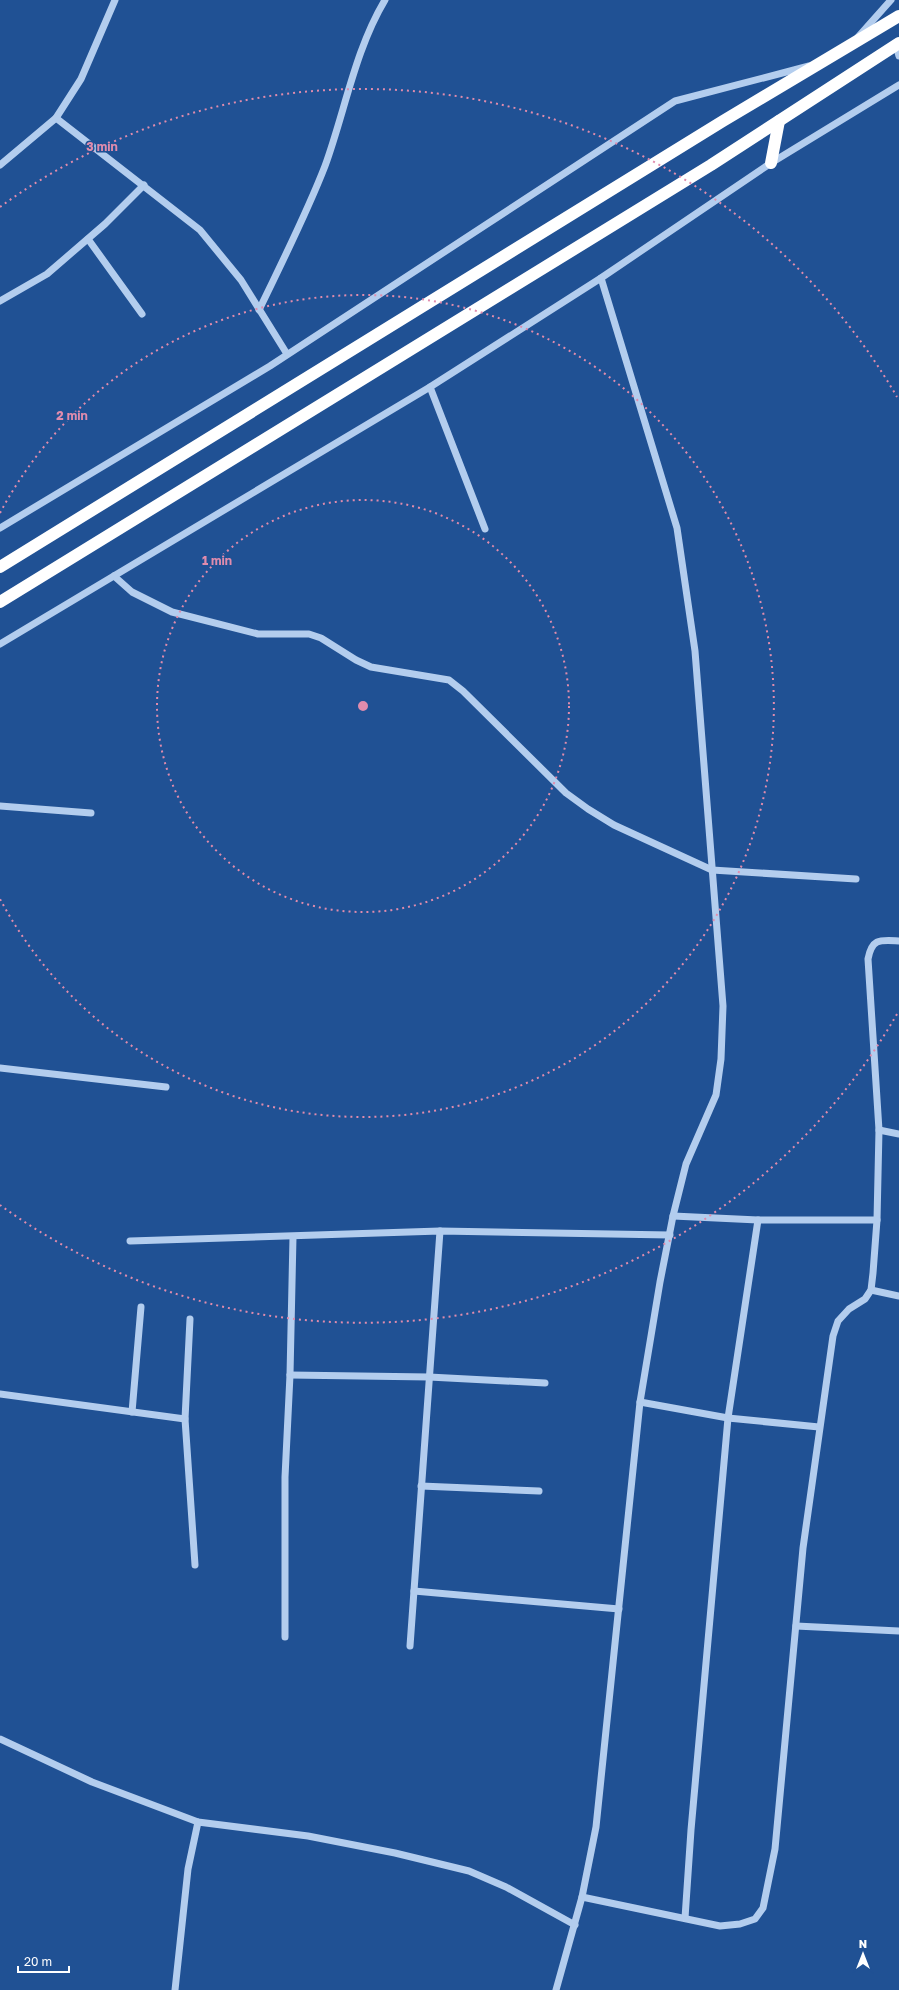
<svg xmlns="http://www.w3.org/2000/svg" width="899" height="1990" font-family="'Golos Text',sans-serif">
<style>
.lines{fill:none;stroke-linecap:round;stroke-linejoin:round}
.minor{stroke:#b3cdee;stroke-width:7}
.highway{stroke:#fff;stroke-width:12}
.ring{fill:none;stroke:#e08cad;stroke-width:2;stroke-dasharray:2 4}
.centre{fill:#e08cad;stroke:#205194;stroke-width:2}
.ring-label{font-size:12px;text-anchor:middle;font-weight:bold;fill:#e08cad;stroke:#205194;stroke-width:3;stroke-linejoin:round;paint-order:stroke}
</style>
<rect width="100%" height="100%" fill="#205194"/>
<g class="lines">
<g class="minor">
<polyline points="858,37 891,0"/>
<polyline points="896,45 899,56"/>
<polyline points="56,118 200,230 241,280 287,354"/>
<polyline points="0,165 56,118 81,79 115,0"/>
<polyline points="88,239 142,314"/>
<polyline points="0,301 47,274 105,224 144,185"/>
<path d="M259,310C282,262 306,215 325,166C345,111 355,50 385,0"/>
<polyline points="430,387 485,529"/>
<polyline points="0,528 270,366 675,101 809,66"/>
<polyline points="114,576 132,592 172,612 258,634 309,634 321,638 356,660 371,667 449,680 463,691 566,793 588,809 614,825 712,870 856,879"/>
<polyline points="0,644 430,387 601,278 771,163 899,85"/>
<polyline points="0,806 91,813"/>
<polyline points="0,1068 166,1087"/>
<polyline points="879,1130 899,1134"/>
<polyline points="673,1216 758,1220 877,1220"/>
<polyline points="130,1241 440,1231 670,1235"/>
<polyline points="871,1290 899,1296"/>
<polyline points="190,1319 185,1419 195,1565"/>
<polyline points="290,1375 429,1377 545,1383"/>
<polyline points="0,1394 185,1419"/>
<polyline points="640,1402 728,1418 819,1427"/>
<polyline points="132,1412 141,1307"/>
<polyline points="421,1486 539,1491"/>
<polyline points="414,1591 619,1609"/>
<polyline points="796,1626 899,1631"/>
<polyline points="285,1637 285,1477 290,1375 293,1237"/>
<polyline points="410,1646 440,1231"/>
<polyline points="0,1739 92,1782 198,1822 308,1836 395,1853 469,1871 506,1887 575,1925"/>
<path d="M582,1897L720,1926L740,1924L755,1919L763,1908L775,1849L803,1548L833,1336L838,1321L849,1309L865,1299L871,1290L873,1273L877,1220L879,1130L868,959C872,938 880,940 899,941"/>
<polyline points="685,1918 691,1830 728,1418 758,1220"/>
<polyline points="175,1990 188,1869 198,1822"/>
<polyline points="556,1990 582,1897 596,1827 640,1402 660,1282 673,1216 686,1164 716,1095 721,1059 723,1006 695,651 677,528 601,278"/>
</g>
<g class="highway">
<polyline points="771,163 779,121"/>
<polyline points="0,567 723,121 899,16"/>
<polyline points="0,602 711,165 899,43"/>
</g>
</g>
<g class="ring">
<circle cx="363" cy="706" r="206"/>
<path d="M0 513A411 411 0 1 1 0 899"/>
<path d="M897 1014A617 617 0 0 1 0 1205M0 207A617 617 0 0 1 897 397"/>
</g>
<circle cx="363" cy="706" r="6" class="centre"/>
<g class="ring-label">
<text x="102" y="151">3 min</text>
<text x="72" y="420">2 min</text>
<text x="217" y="565">1 min</text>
</g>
<g transform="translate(863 1954)" stroke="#205194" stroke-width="3" paint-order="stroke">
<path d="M0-3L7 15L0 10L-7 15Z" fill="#ffffff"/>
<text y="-6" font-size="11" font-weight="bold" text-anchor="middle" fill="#ffffff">N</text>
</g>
<path d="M18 1966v6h51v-6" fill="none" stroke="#ffffff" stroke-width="2"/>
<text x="24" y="1966" font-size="12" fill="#ffffff" stroke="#205194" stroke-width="3" paint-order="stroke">20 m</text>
</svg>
